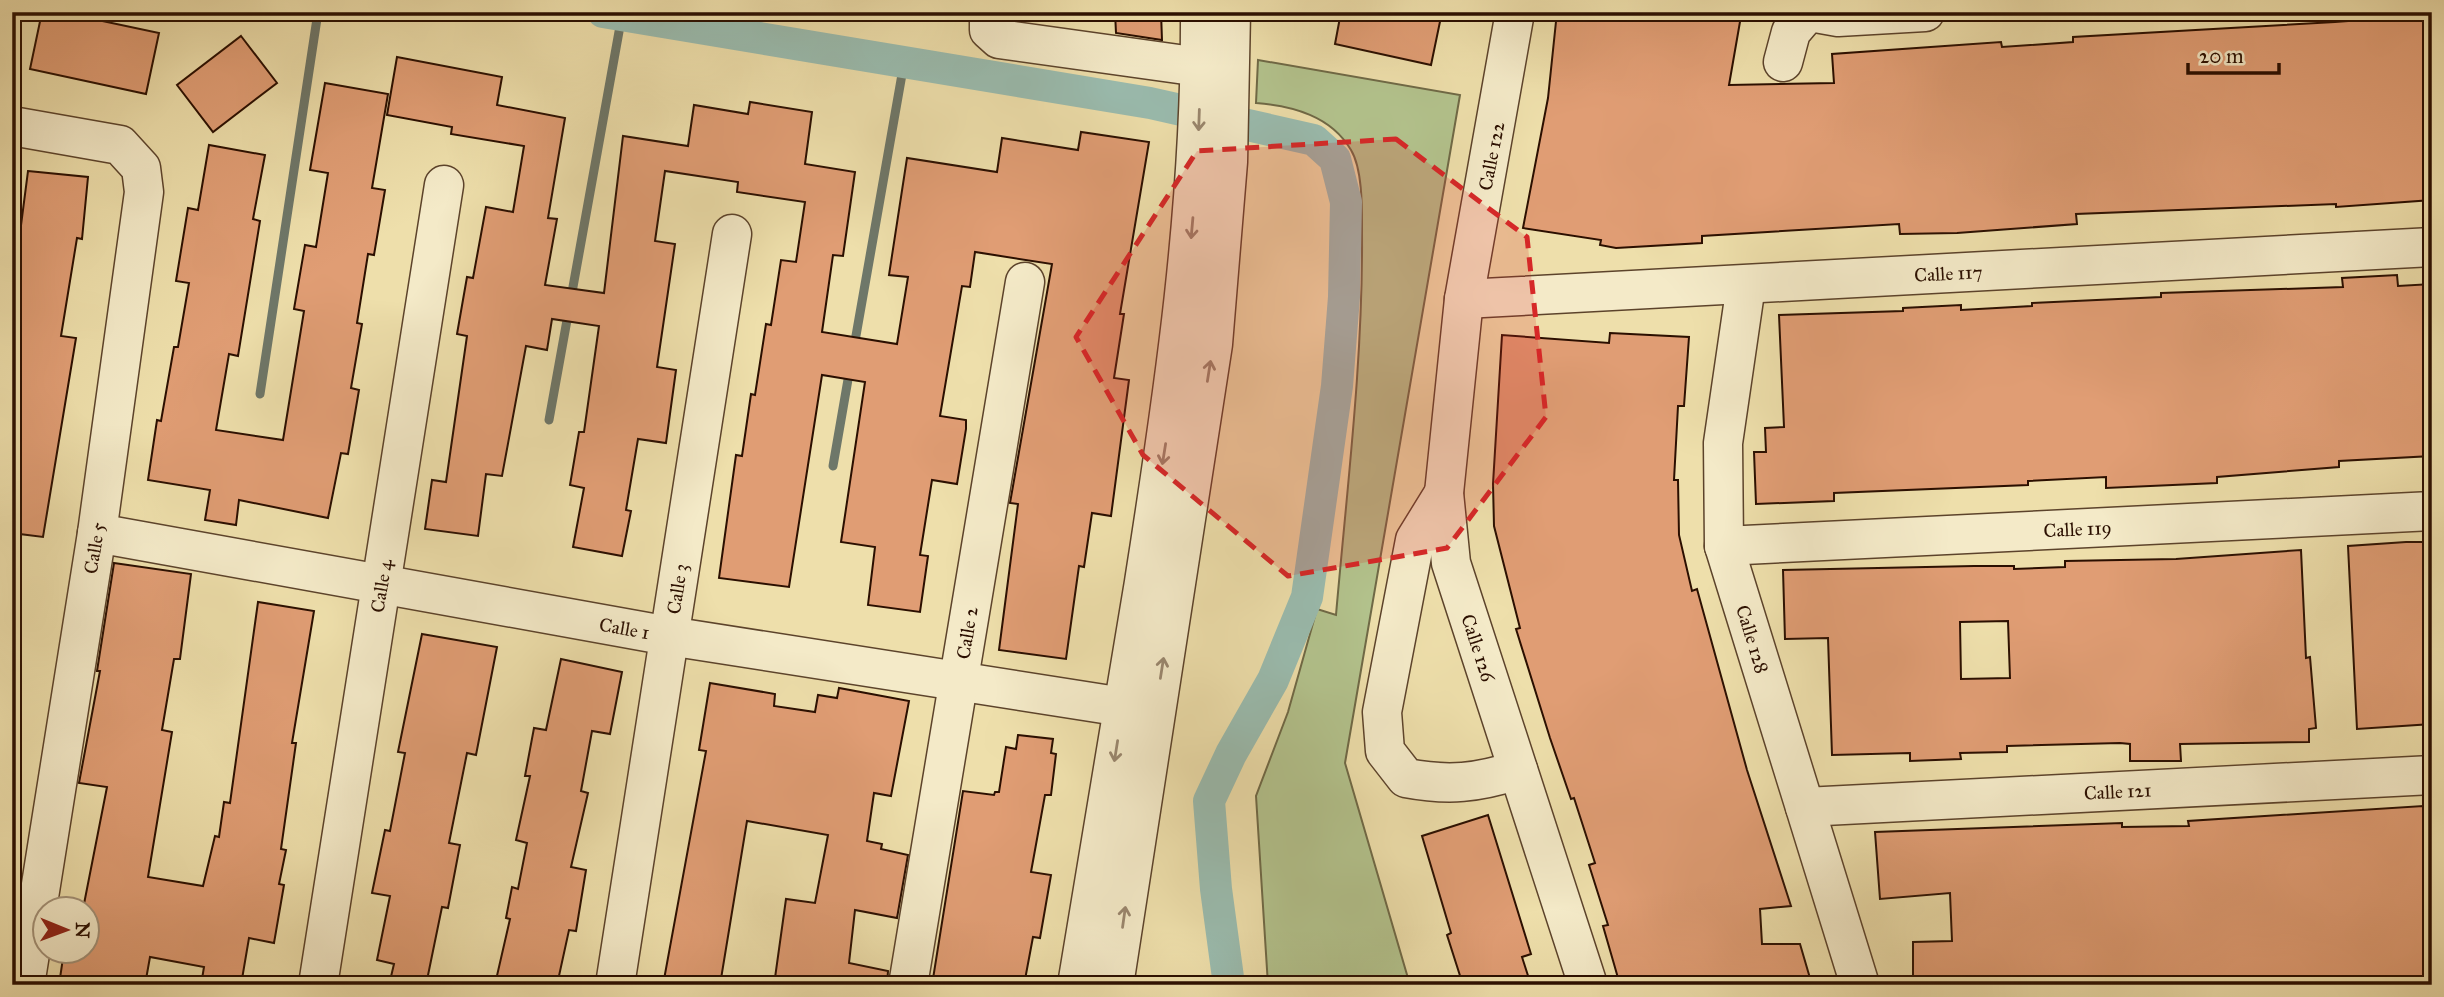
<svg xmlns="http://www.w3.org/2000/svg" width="2444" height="997" font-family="'IM FELL Great Primer',serif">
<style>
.green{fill:#b3c38d;stroke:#6f6946;stroke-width:2}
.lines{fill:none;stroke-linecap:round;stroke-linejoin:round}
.stream{stroke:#6e7769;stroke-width:9}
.canal{stroke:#9abcaf;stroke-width:32}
.building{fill:#e09d74;stroke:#2b0f00;stroke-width:2;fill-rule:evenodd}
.minor-casing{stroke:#5c432b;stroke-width:41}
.minor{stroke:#f4eac8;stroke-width:38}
.oneway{stroke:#9a876e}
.marked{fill:#d62828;fill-opacity:0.2;stroke:#d62828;stroke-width:5;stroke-dasharray:14 9;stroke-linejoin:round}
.labels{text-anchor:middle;stroke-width:6;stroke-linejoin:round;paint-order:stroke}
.street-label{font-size:19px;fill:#2b0f00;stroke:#f4eac8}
</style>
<rect width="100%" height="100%" fill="#eedfab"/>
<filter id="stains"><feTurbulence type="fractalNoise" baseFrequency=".00286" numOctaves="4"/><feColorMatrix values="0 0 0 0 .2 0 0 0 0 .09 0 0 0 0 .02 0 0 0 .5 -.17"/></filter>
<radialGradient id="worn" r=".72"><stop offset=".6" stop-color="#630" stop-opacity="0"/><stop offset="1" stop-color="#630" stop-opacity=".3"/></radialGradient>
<path class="green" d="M1258,60L1460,95L1345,763L1410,985H1268L1256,796L1288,712L1317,609L1336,615C1347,488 1363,361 1362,234C1362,211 1363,170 1351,150C1331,116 1293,106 1256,103Z"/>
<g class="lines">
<g class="stream">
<polyline points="854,347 904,63"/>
<polyline points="260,394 318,12"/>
<polyline points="549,420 622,15"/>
<polyline points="833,466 850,368"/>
</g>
<polyline class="canal" points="603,12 1150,103 1314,140 1335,159 1346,202 1344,297 1337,386 1307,597 1273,680 1231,754 1209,801 1216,889 1229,985"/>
</g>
<g class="building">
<polygon points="42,12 60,12 159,33 146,94 30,69"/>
<polygon points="1115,12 1161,12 1162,40 1116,33"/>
<polygon points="1341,12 1442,12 1431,65 1335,44"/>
<polygon points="1557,12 1718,12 1741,16 1729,85 1834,83 1832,54 2001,42 2002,47 2073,42 2073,37 2335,22 2388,18 2388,14 2432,12 2432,200 2336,207 2336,204 2076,214 2077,224 1957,233 1900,234 1899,224 1702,236 1702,243 1616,248 1600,245 1601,240 1523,228 1548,98"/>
<polygon points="241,36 277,83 213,132 177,85"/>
<polygon points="397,57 502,77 497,105 565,118 548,218 557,219 545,285 604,293 623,136 688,146 694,105 748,114 750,102 812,112 805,164 855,172 843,256 833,255 822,332 897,344 908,277 889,275 907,158 997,172 1002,138 1078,150 1081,132 1149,142 1120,314 1124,314 1114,378 1129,380 1111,516 1092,513 1084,567 1079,566 1066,659 999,650 1018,504 1010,503 1052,264 975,252 970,287 962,286 940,416 966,420 966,429 957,484 932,480 920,555 928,556 920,612 868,605 875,547 841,542 865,382 822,375 789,587 719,578 736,455 742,456 751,394 755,395 766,324 771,325 781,260 796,262 805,202 737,192 738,182 665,171 655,241 675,244 657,367 676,370 666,443 638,439 626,510 631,511 622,556 573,547 584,488 570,485 579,432 584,432 599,326 552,319 547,350 526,346 502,476 486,474 478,536 425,529 432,480 446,482 467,336 457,334 467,277 473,278 486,207 513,212 524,146 451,134 452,127 387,115"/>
<polygon points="325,83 388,94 372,188 385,190 374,255 368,254 357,323 362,324 351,388 359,390 348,454 341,453 328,518 239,500 236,525 205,520 210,490 148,480 157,420 161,421 174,347 178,347 189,283 176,281 188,208 198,210 209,145 265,155 253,219 260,221 238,356 229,354 216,430 283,440 304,311 294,309 305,245 316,247 328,173 310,170"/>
<polygon points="28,171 88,177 82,239 77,238 61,336 76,338 43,537 12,533 12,295"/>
<polygon points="2397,275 2398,286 2432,284 2432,456 2339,461 2339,467 2217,477 2217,483 2106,488 2106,477 2028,481 2028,485 1834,493 1834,501 1756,504 1754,452 1766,452 1765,428 1784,427 1779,315 1903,311 1903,308 1961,305 1961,310 2032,306 2032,303 2161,297 2161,293 2343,287 2342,278"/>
<polygon points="1610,333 1689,337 1684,406 1678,406 1674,480 1678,480 1679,535 1692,591 1697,589 1747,770 1791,906 1760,909 1762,944 1800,944 1812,985 1620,985 1614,964 1603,926 1608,925 1589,865 1595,863 1574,798 1571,799 1550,738 1516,629 1520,628 1494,526 1493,484 1502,335 1609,343"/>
<polygon points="2406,542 2432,542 2432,724 2357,729 2348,546"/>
<path d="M2301,550L2306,658L2310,657L2316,728L2309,729V742L2180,744L2181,761H2130V744L2120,743L2007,746V752L1960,753L1961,759L1910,761V753L1832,755L1828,638L1785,639L1783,570L1974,566H2014V569L2065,567V561L2176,559ZM2008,621L2010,678L1961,679L1960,622Z"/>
<polygon points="114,563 191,574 180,659 174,659 162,730 172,732 148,877 203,886 215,836 219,837 224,802 230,803 258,602 314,611 292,743 296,743 281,849 286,850 279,884 284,885 274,943 249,938 241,985 201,985 204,967 150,957 145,985 59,985 64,951 88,951 88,909 83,909 107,787 79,783 100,671 97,671"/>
<polygon points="422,634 497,647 476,755 467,753 449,843 460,845 448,908 442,907 426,985 389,985 394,964 377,960 390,896 372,893 385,830 390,831 405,753 398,752"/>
<polygon points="561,659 622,672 610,734 592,731 581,791 588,793 571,867 586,870 576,931 569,930 557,985 516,985 496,980 510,919 506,918 512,887 518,889 527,843 516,840 530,776 525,776 534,728 546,730"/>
<polygon points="710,683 775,694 774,706 815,712 818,695 837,698 839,688 909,701 891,796 874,793 867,841 882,844 881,849 908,855 897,918 855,910 849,963 888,971 887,985 774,985 786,899 815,903 828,835 747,821 720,985 663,985 706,751 699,750"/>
<polygon points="1018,735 1053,739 1051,753 1056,754 1051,795 1045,795 1031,872 1051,875 1040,938 1033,937 1024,985 932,985 963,791 994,795 995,792 999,792 1006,747 1016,749"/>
<polygon points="2423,806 2427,902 2431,902 2432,984 1913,985 1913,942 1952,941 1950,893 1880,899 1875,832 2122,823 2122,827 2189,826 2188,821"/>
<polygon points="1488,815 1531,954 1522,957 1531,985 1463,985 1447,935 1451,933 1422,836"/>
</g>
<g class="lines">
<g class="minor-casing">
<g id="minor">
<polyline points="989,12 989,30 999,39 1200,67"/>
<path id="s1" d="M1515,12L1464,299L1444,493L1451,563L1588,985"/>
<polyline points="1810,12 1838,17 1925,12"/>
<polyline points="1783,62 1791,32 1808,12"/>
<polyline points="12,126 120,145 141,168 144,192 97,533 25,985"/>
<path id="s2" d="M1746,285L1723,443L1724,546L1860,985"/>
<path id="s3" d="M1464,299L2432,247"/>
<path d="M1444,493L1415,540L1382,712L1385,751L1406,778C1449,786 1477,783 1518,770"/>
<path id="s4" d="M97,533L669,636L1155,712"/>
<path id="s5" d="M1724,546L2432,511"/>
<path id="s6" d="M1805,807L2432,775"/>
<path id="s7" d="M318,985L444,185"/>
<path id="s8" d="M615,985L732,234"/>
<path id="s9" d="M908,985L1025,282"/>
<path d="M1077,985C1100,850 1122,716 1144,582C1174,391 1201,206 1200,12"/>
<polyline points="1114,985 1213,344 1228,162 1231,12"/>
</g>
</g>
<use href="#minor" class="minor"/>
</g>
<defs><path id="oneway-shaft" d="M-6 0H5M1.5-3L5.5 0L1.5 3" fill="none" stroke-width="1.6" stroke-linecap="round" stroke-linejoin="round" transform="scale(1.75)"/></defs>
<g class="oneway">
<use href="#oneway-shaft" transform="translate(1199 120) rotate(92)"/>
<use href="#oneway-shaft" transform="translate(1192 228) rotate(95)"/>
<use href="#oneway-shaft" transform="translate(1209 371) rotate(-81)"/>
<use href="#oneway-shaft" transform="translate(1164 454) rotate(99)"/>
<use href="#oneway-shaft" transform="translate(1162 668) rotate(-81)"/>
<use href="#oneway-shaft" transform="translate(1116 751) rotate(99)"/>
<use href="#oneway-shaft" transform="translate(1124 917) rotate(-82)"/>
</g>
<path class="marked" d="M1396,139L1527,237L1546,417L1447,548L1288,576L1143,455L1076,337L1197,151Z"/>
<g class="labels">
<g class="street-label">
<text transform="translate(1491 156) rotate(-79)" y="7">Calle 122</text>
<text dy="7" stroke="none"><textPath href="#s3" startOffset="485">Calle 117</textPath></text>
<text dy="7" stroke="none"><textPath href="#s5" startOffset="354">Calle 119</textPath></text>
<text transform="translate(94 548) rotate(-81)" y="7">Calle 5</text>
<text dy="7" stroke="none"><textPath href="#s7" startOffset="404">Calle 4</textPath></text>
<text dy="7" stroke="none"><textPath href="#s8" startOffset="401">Calle 3</textPath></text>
<text dy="7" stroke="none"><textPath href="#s4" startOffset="536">Calle 1</textPath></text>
<text dy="7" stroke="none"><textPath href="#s9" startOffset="357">Calle 2</textPath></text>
<text dy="7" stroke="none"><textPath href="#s2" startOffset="360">Calle 128</textPath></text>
<text dy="7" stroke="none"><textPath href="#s1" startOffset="646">Calle 126</textPath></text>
<text dy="7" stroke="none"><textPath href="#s6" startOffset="313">Calle 121</textPath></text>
</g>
</g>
<rect width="2444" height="997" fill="none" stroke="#eedfab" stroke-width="42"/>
<rect x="14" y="14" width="2416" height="969" fill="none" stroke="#2b0f00" stroke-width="3.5"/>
<rect x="21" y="21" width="2402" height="955" fill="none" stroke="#2b0f00" stroke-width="2"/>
<g transform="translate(66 930) rotate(91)"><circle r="33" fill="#f4eac8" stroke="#a49278" stroke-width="2"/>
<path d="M0-5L12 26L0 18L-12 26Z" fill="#8f2418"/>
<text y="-10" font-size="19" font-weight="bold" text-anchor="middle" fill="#2b0f00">N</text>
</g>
<path d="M2188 63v10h91v-10" fill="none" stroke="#2b0f00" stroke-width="3.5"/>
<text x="2199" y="63" font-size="21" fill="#2b0f00" stroke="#f4eac8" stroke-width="5" paint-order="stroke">20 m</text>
<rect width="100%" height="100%" filter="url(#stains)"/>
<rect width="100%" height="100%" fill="url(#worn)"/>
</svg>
